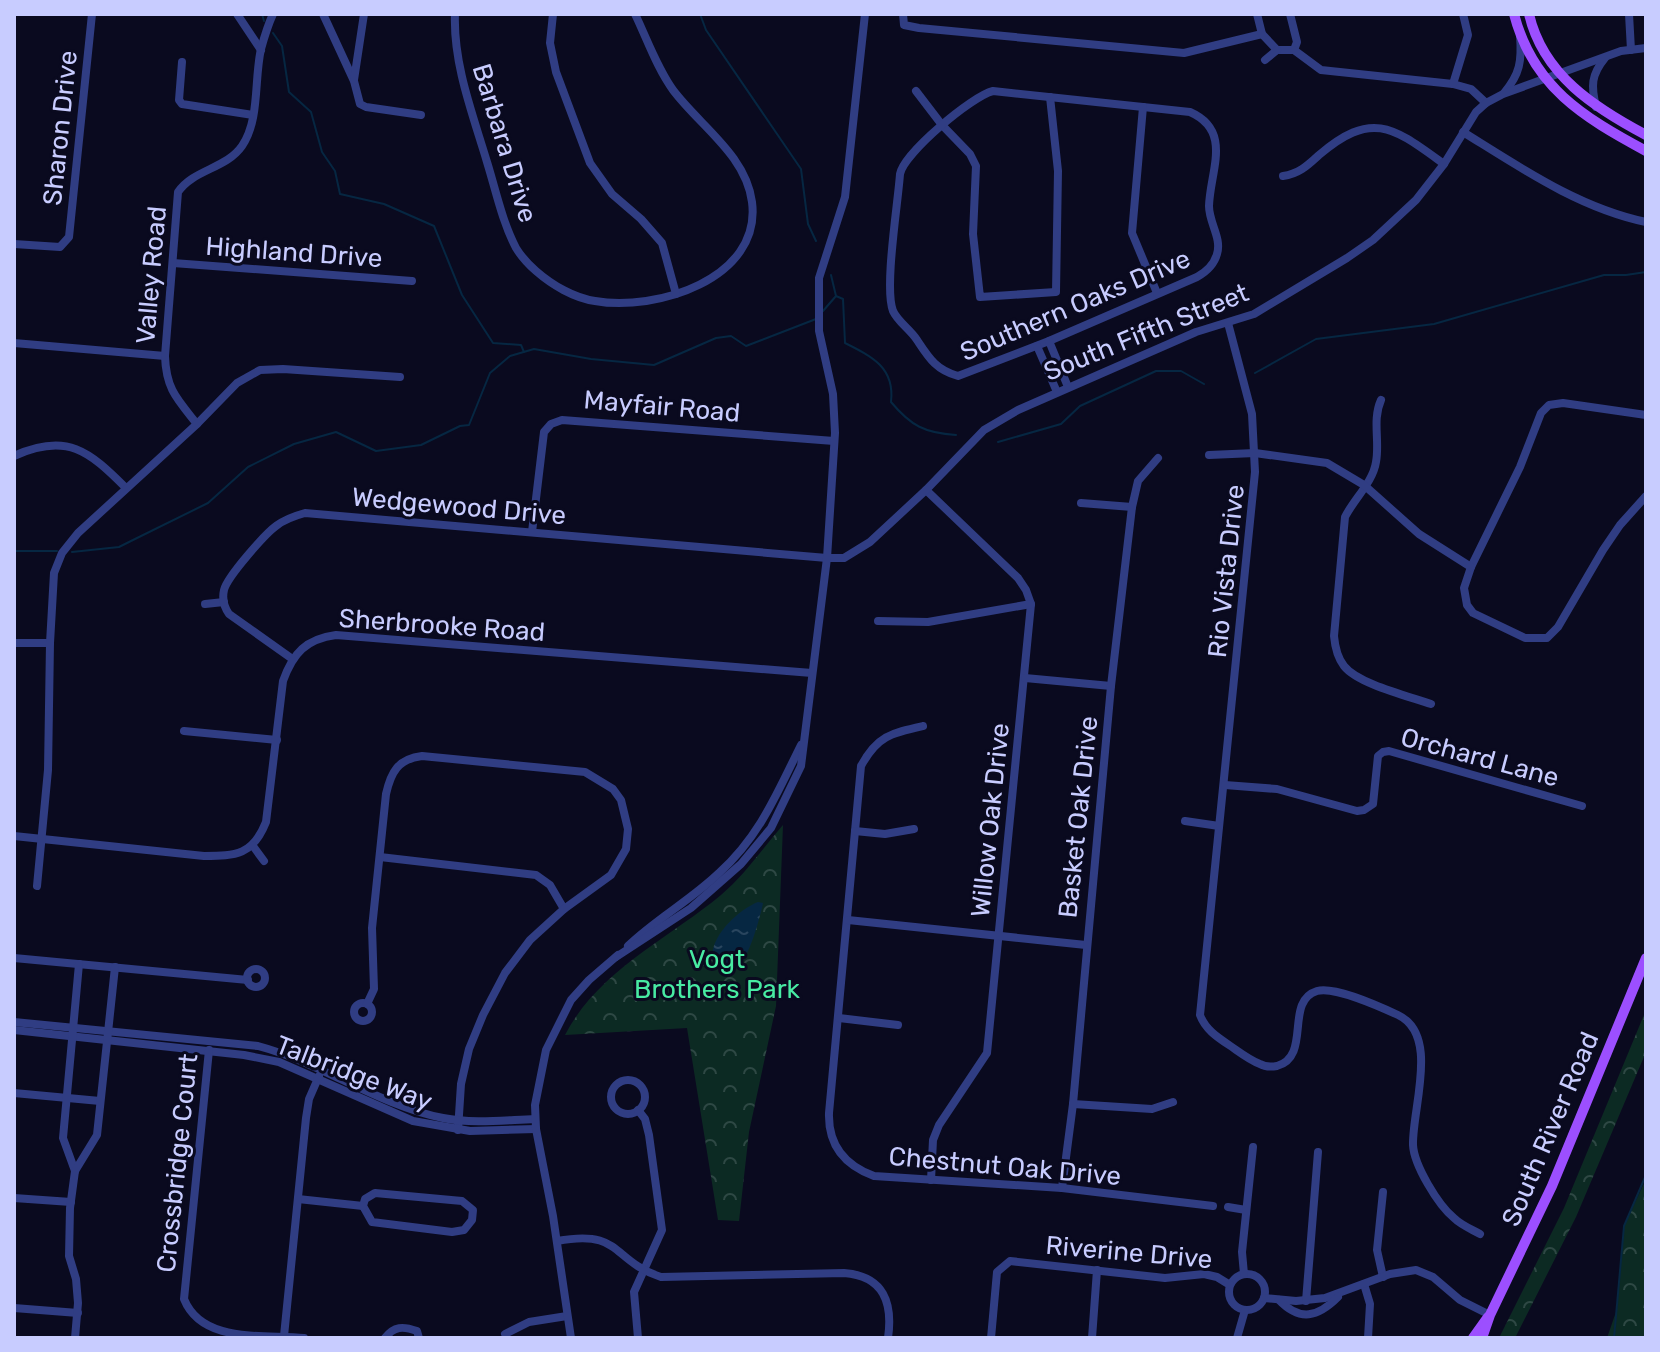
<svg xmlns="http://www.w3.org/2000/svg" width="1660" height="1352" font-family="Rubik,sans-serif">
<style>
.park{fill:url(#park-crowns)}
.water{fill:url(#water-ripples)}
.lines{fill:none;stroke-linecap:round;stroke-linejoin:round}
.stream{stroke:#062742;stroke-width:2}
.minor{stroke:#303d83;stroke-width:8}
.major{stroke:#9c4fff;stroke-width:10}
.labels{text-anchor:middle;stroke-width:6;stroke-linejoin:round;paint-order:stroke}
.street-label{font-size:26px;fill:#c8ccff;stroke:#0a0a1f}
.park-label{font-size:26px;fill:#48eba3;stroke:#0a0a1f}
</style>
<defs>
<pattern id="park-crowns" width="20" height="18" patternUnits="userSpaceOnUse" patternTransform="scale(2)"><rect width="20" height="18" fill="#0c2a23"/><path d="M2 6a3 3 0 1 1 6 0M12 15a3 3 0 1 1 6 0" fill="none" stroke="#2e4844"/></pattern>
<pattern id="water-ripples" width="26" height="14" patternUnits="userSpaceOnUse" patternTransform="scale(2)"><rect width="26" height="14" fill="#062742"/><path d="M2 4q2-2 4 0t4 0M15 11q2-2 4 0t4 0" fill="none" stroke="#29455e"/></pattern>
</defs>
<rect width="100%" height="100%" fill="#0a0a1f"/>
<g class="park">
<path d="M783,825L776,1006L749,1132L739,1221L718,1220L687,1028L565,1035C598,971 668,939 721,895C744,876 763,848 783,825Z"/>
<polygon points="1646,1010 1646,1052 1576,1217 1515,1338 1499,1338 1564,1208"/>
<polygon points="1646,1179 1646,1338 1607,1338 1617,1309 1624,1226"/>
</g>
<path class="water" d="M758,902L763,903C760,918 750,953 740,965C734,972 724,970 716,967C701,944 737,910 758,902Z"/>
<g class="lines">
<g class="stream">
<polyline points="262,14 264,21"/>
<polyline points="700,14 706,30 801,169 808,224 816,241"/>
<polyline points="273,33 282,46 289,92 311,112 322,152 335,171 340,194 384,204 434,226 462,295 493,343 521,345 524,352"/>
<polyline points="831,275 836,296"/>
<path d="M823,311L836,296L843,299L845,343C873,357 895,368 891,402C911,426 925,433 956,435"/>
<polyline points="1255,373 1316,339 1434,324 1604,275 1626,275 1646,272"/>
<polyline points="998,442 1061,424 1080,406 1156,371 1181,371 1204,384"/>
<polyline points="14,551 57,551"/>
<polyline points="72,552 119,547 131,541 208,503 248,467 294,444 336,432 376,451 421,445 460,426 469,425 490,373 510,356 534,349 591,359 654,365 716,338 731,336 746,346 816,319"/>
<polyline points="1614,1338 1624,1226 1646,1175"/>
</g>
<g class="minor">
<polyline points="237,14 261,50"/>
<polyline points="323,14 354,81 360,104 366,107 421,115"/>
<path d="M455,14C453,64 473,115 487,162C496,191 502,221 516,248C521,256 529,265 536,271C552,285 574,298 595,301C655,312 762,279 752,202C746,155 700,126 673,90C657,68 647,39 635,14"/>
<polyline points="553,14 550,43 556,72 590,163 612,194 641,219 662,243 676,294"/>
<polyline points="903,14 904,25 919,28 1184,53 1262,34"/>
<polyline points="1257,14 1262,34 1277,50"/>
<polyline points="1290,14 1297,42 1294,50"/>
<polyline points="1629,14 1631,50"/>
<polyline points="1277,50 1294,50 1321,70 1453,84 1471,89 1486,103"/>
<polyline points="1265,60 1277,50"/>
<polyline points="182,62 179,100 182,104 253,115"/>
<polyline points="354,80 364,14"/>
<polyline points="1453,84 1468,35 1463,14"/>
<polyline points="916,91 942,125 970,154 976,166 973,234 980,297 1056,292 1058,171 1050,97"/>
<path d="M993,91L1190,112C1233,131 1210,171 1209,206C1209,223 1222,238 1217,254C1214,265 1206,272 1197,277L1049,341L958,376C936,370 929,358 917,340C910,329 898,322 893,311C884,288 898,203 900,174C904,153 972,96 993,91Z"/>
<path d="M1504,93C1520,74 1522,61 1520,36"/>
<polyline points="1143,107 1132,233 1157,293"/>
<path d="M1596,107C1591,86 1591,75 1605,58"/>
<path d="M1463,132C1521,168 1579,208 1646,222"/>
<path d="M1283,176C1299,174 1308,165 1319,155C1373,109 1394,128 1444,164"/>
<polyline points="14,244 60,247 69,237 92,14"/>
<polyline points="173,263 412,281"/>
<path d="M1228,323L1252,414L1255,472L1200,1015C1205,1029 1217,1037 1229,1045C1238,1051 1249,1060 1260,1064C1265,1067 1271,1067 1277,1066C1312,1056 1284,1001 1317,991C1334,986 1381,1007 1398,1015C1440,1035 1412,1108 1413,1145C1414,1165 1438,1205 1454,1218C1461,1225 1471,1229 1480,1234"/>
<polyline points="1049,341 1068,387"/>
<polyline points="14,343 165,356"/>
<polyline points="1037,346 1057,392"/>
<path d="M1381,400C1372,420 1380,441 1376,462C1373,482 1354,499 1345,517L1334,636C1335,647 1337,657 1344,666C1358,684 1408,696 1431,704"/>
<polyline points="1646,415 1563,403 1549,405 1541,413 1520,467 1471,567 1464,588 1467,605 1473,613 1525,638 1547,638 1558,627 1603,550 1620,525 1646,496"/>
<path d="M197,424C177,399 166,389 165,356L178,192C194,169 226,169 242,146C260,120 254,79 261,49C264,38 268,25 273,14"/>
<polyline points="1209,455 1255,453 1327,463 1364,485 1419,534 1471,567"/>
<path d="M14,456C67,432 89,451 126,488"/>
<polyline points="926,490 1018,578 1026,590 1031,604 987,1053 939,1125 933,1140 931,1180"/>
<polyline points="1081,503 1132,507"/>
<polyline points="532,532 544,432 551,424 562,420 834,441"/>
<polyline points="205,604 224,602"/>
<polyline points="878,621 928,622 1031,604"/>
<polyline points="14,643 50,643"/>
<path d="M291,658L229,614C224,607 222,599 224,590C227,577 265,534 276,526C285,519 294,516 305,513L827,558H844L870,542L926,490L984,430L1018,410L1196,332L1254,314L1347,258L1373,240L1416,200L1444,164L1476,112L1486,103L1503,94L1621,51L1646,48"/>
<polyline points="1025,678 1111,686"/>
<path d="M923,726C891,733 877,736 861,766L829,1113C828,1145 844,1165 874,1176L1062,1188L1213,1206"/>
<polyline points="184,731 277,740"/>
<polyline points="1225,785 1277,789 1357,811 1364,810 1373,804 1378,756 1383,752 1389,751 1582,806"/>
<polyline points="1185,821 1219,826"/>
<polyline points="855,831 885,834 914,829"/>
<path d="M14,836L204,856C236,856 253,855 266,822L283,681C293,653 306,639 336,635L812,673"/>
<polyline points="253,846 264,861"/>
<polyline points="380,857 536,875 550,885 564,909"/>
<polyline points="37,886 48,770 50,643 54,573 62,553 78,533 197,424 237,383 260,370 283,369 400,377"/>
<polyline points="848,920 1086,945"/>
<path d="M628,946C656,919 691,900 719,873C760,836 777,793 801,745"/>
<polyline points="616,957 691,908 741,864 771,828 801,766 827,558 835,433 833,394 819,331 819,278 845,197 865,14"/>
<polyline points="14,958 248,980"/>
<circle cx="256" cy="978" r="9"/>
<circle cx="363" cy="1012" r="9"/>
<path d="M367,1004L374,989L372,928L386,794C391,772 398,759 422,756L585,772L613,789L621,800L628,829L626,849L611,875L564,909L530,940L505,973L483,1015L469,1049L461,1084L458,1130"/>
<polyline points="839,1018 898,1025"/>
<path d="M14,1022L258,1046C322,1063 378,1105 443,1118C473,1124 505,1120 535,1119"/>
<polyline points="14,1030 244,1055 279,1062 413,1121 470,1131 536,1129"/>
<path d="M209,1050L184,1299C202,1344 264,1334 304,1338"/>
<circle cx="628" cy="1097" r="17"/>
<polyline points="14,1093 100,1101"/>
<polyline points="1073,1104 1152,1109 1173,1102"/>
<polyline points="638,1110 645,1119 649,1135 662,1230 634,1292 638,1338"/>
<polyline points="75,1171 63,1138 79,964"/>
<polyline points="1062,1188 1073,1104 1111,686 1132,507 1138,481 1158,458"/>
<polyline points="1383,1192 1377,1250 1383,1277"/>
<polygon points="375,1193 462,1201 473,1210 472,1220 464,1230 452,1232 372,1222 363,1206 365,1199"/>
<polyline points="14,1198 71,1202"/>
<polyline points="298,1199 363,1206"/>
<polyline points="1228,1207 1246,1210"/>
<path d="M557,1241C623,1229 610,1260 661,1277L844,1273C884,1276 893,1303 888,1338"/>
<circle cx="1247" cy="1292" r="18"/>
<polyline points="1244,1274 1242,1252 1253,1147"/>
<polyline points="1364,1284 1370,1304 1368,1338"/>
<polyline points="1264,1298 1296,1301 1325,1298 1390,1274 1416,1270 1433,1277 1460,1300 1490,1315"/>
<path d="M1279,1300C1300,1322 1318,1317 1338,1297"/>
<polyline points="1306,1301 1318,1152"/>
<polyline points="14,1308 78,1313"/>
<polyline points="505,1334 529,1322 567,1316"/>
<polyline points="284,1336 306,1118 309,1099 319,1076"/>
<polyline points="75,1338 78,1303 76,1279 69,1256 70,1208 75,1171 97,1135 115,967"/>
<path d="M385,1338C394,1326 403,1326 417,1331L419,1338"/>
<polyline points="571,1338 553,1216 536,1129 535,1105 546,1050 571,1000 589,980 618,955"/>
<polyline points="991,1338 997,1272 1010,1261 1165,1278 1204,1274 1217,1277 1230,1285"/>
<polyline points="1092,1338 1097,1270"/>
<polyline points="1237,1338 1245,1310"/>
</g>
<g class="major">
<path d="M1514,14C1533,87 1583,117 1646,151"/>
<path d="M1529,14C1543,75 1595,108 1646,135"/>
<polyline points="1473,1338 1488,1317"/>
<polyline points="1482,1338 1490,1315 1552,1186 1646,958"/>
</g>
</g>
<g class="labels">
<g class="street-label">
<text transform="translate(60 128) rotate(-84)" y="9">Sharon Drive</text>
<text transform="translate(505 143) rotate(73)" y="9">Barbara Drive</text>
<text transform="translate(294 252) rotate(4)" y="9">Highland Drive</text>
<text transform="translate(151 275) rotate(-85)" y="9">Valley Road</text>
<text transform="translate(1075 305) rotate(-23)" y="9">Southern Oaks Drive</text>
<text transform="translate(1146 332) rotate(-22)" y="9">South Fifth Street</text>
<text transform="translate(662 406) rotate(5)" y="9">Mayfair Road</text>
<text transform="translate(459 506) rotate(5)" y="9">Wedgewood Drive</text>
<text transform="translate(1226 571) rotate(-84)" y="9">Rio Vista Drive</text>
<text transform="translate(442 625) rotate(4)" y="9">Sherbrooke Road</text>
<text transform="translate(1480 757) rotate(15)" y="9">Orchard Lane</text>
<text transform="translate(1078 817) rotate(-84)" y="9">Basket Oak Drive</text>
<text transform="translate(990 820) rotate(-84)" y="9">Willow Oak Drive</text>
<text transform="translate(354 1073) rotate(21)" y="9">Talbridge Way</text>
<text transform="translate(1550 1129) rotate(-67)" y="9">South River Road</text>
<text transform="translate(177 1163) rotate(-84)" y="9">Crossbridge Court</text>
<text transform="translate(1005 1166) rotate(5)" y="9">Chestnut Oak Drive</text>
<text transform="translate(1129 1252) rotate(5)" y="9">Riverine Drive</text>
</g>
<g class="park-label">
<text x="717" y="968">Vogt<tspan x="717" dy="30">Brothers Park</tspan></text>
</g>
</g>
<rect width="1660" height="1352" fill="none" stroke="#c8ccff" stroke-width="32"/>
</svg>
